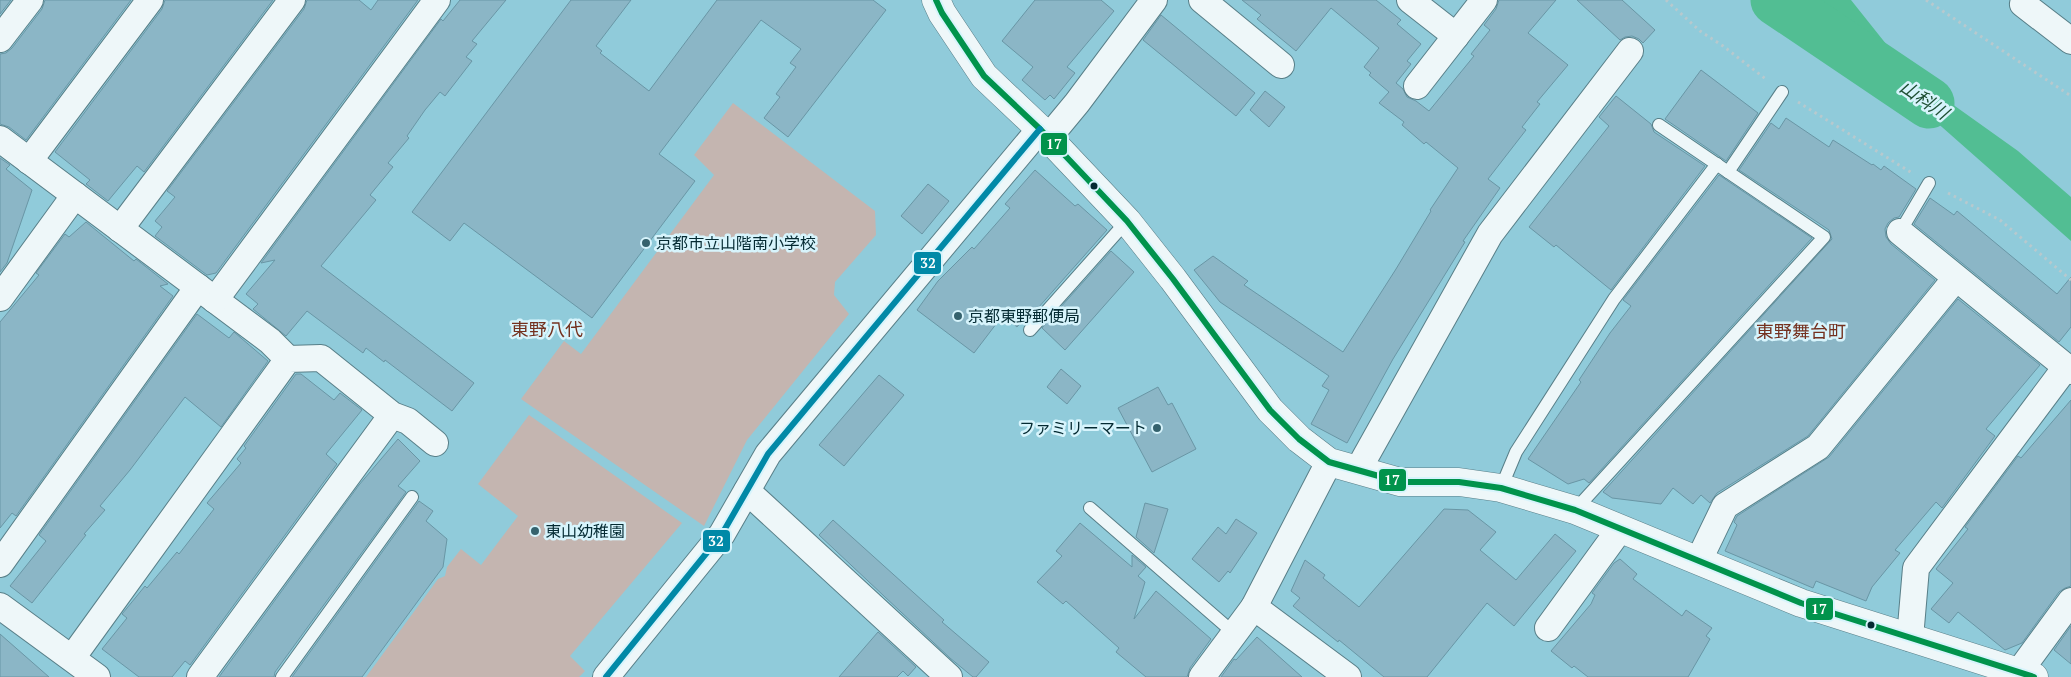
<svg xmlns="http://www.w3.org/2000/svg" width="2071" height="677" font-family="'PT Serif','Noto Sans JP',serif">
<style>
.green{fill:#c4b5b0}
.water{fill:#52be93}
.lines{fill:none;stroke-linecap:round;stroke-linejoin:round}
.river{stroke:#52be93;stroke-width:51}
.building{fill:#8bb6c6;stroke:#6996a5}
.service-casing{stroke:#587f88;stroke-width:14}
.minor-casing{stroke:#587f88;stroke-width:28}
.tertiary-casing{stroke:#587f88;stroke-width:29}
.path{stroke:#b7c9ce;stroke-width:3;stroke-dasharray:2.5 4;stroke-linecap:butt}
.service{stroke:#eef7f9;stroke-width:12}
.minor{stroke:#eef7f9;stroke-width:26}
.tertiary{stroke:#eef7f9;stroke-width:28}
.bus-1-casing{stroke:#d7f4fc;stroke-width:10}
.bus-2-casing{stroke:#d7f4fc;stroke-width:10}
.bus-1{stroke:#01934c;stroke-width:6}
.bus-2{stroke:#0189a7;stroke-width:6}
.bus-dot{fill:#042a32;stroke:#d7f4fc;stroke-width:2}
.poi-dot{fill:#35626d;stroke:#d7f4fc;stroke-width:2}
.labels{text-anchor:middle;stroke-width:5;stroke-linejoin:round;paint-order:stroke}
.poi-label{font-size:16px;fill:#042a32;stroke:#d7f4fc;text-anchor:start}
.water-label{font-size:18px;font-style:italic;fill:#1f5034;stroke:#d7f4fc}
.neighbourhood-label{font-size:18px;fill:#74311f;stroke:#d7f4fc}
.line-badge{stroke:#d7f4fc;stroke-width:2}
.badge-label{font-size:14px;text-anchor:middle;font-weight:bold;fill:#fff}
</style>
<rect width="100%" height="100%" fill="#90cbda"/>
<g class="green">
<polygon points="733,103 875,211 876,235 835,282 834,295 849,314 747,440 704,526 521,399 564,341 581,354 714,175 694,155"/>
<polygon points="529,415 682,523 570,656 585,671 579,677 366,677 438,579 445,576 447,567 461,549 481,565 518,516 478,484"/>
</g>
<polygon class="water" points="1798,0 1851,0 1910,74 2018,151 2071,197 2071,241"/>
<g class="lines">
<polyline class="river" points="1776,0 1929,103"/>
</g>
<g class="building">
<polygon points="0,0 11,0 0,14"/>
<polygon points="45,0 131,0 26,140 9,127 0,124 0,54 6,53 12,48 42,9"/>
<polygon points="165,0 273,0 144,172 137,166 108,201 86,184 90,180 55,152 162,9"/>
<polygon points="307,0 359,0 371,10 378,0 418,0 216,273 207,275 155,236 162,227 155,221 175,197 167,191 304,9"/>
<polygon points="460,0 506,0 472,41 477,44 466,57 472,61 445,96 440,92 425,110 407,136 409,138 388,163 393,167 370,195 376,200 321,266 474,383 452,411 385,360 384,362 366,348 363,353 307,311 286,336 253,309 258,304 246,294 275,260 261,263 441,19 443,21"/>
<polygon points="571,0 631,0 596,46 602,51 600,53 649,91 717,0 873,0 886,10 788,137 764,118 780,97 776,94 796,67 790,63 801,49 761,20 659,154 695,181 592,318 464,223 450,241 412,212"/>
<polygon points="1035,0 1101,0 1114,11 1067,67 1075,73 1054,99 1050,95 1045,100 1022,80 1033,67 1002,41"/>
<polygon points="1242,0 1376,0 1401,20 1397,24 1421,44 1407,61 1411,64 1396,83 1403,89 1407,97 1416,101 1429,111 1474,56 1471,54 1490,30 1484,25 1496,9 1499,0 1556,0 1528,33 1568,65 1537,102 1540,104 1522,127 1526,130 1488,179 1500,188 1463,241 1465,242 1393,359 1347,443 1311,424 1329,390 1322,386 1329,376 1220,302 1194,270 1213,256 1248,281 1244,285 1343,352 1396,269 1431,211 1430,210 1458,168 1426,142 1424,144 1402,125 1404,122 1379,103 1389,92 1369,75 1371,73 1364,67 1379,48 1331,8 1296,51 1257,19 1261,15"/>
<polygon points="1577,0 1622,0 1655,30 1643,43 1639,39 1632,36 1625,37 1620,40"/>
<polygon points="1161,15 1255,93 1236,116 1143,40"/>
<polygon points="1701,70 1758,113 1726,161 1665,119"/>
<polygon points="1265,91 1285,107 1269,127 1250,110"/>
<polygon points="1616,96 1651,124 1654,132 1705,166 1611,290 1556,245 1554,247 1529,227 1609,126 1599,117"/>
<polygon points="1786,118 1829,147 1833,140 1872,165 1873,164 1881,170 1884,166 1916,189 1899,217 1894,218 1888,223 1885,229 1886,237 1891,244 1935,280 1808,436 1717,493 1710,503 1701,495 1693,504 1673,488 1661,504 1612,498 1603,492 1832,239 1829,230 1739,170 1771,123 1779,129"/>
<polygon points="0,158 10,165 6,169 32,190 7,263 0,272"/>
<polygon points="1035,170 1075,206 1078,204 1107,230 1030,317 1027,315 1017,327 1003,315 974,353 917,310 938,281 972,247 974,249 1010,208 1005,204"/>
<polygon points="1719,175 1812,238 1589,483 1584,479 1568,484 1528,459 1581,382 1579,380 1610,333 1631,306 1623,300"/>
<polygon points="928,184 949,201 922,234 901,216"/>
<polygon points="1930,198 1954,215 1957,211 2057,294 2071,277 2071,327 2059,342 1914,224"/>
<polygon points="86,222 134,261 136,259 168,284 160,286 173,296 16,516 12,513 0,528 0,322 39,275 36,273 65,234 69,237"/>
<polygon points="1111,251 1134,272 1065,350 1042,328"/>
<polygon points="1958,299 2040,365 1986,429 1995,436 1942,508 1936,502 1895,550 1900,553 1872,587 1866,601 1816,581 1813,588 1725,551 1737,525 1734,522 1737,516 1829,457"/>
<polygon points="197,314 229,338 234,332 268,361 221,427 185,397 130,470 100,506 105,510 84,534 86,535 32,603 10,586 46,541 39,535"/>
<polygon points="1061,369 1081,386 1067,404 1047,387"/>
<polygon points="296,374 301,374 334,400 340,393 362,410 326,454 337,464 190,665 185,661 172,677 139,677 102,649 127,618 122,614 127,608 145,586 147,588 177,552 179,554 214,509 207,503 241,463 237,459 246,448 244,446"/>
<polygon points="879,375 904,395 844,466 819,445"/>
<polygon points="1158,387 1168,405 1172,403 1196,449 1152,472 1118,408"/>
<polygon points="2071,400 2071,586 2065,588 2059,592 2022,643 2005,650 1958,612 1949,623 1931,609 1953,583 1936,569 1968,529 1965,527 2018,456 2021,458"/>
<polygon points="398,439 420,461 398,486 406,492 275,672 274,677 219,677 359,485"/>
<polygon points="419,501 433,511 426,521 447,539 443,567 362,677 292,677"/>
<polygon points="1145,503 1168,509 1154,553 1136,537"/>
<polygon points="1444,509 1468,510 1496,532 1480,550 1516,580 1555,534 1576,551 1514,626 1487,603 1427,677 1384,677 1339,640 1338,642 1293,606 1300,598 1291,591 1305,560 1325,575 1323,578 1359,607"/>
<polygon points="1236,519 1257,533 1230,573 1228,571 1219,582 1192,559 1218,527 1226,534"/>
<polygon points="833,520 944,620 942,622 989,662 976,677 973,677 950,658 819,535"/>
<polygon points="1080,523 1132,567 1132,555 1146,567 1138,576 1145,582 1134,619 1156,591 1211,639 1190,668 1187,677 1146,677 1116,652 1119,648 1066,601 1063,604 1037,582 1062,556 1056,551"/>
<polygon points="1620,559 1637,574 1633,579 1682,616 1686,610 1712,628 1706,636 1710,639 1688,677 1588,677 1574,666 1572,668 1551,651 1591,604 1595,595 1592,593 1614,563"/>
<polygon points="2071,626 2071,664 2054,650"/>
<polygon points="878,632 916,667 908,676 903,671 897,677 839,677"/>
<polygon points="0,634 49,677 0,677"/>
<polygon points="1257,637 1302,677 1221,677 1234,659 1236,660"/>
</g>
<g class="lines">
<g class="service-casing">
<g id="service">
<polyline points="1728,172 1782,92"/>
<polyline points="1900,232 1929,183"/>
<polyline points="1030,330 1127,221"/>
<polyline points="1501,488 1516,452 1614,299 1717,164"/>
<polyline points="1090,508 1235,634"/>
<polyline points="1575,510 1824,237 1659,125"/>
<polyline points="282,677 412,497"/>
</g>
</g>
<g class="minor-casing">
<g id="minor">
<polyline points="1202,0 1281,65"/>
<polyline points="1410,0 1456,36"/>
<polyline points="2024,0 2023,4 2071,41"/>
<polyline points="0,39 30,0"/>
<polyline points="1417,86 1484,0"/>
<polyline points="1048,138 1077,103 1154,0"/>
<polyline points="0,139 270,341 288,359"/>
<polyline points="29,161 150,0"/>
<polyline points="120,229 292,0"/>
<polyline points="1900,232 2071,371"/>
<polyline points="0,298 75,195"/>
<polyline points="215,300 437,0"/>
<polyline points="1329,462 1254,607 1348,677"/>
<polyline points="1358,470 1490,234 1630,51"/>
<polyline points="747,491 949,677"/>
<polyline points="1699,560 1725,506 1818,447 1956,278"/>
<polyline points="0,564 198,287"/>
<polyline points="0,606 97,677"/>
<polyline points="1548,628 1620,529"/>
<polyline points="1910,638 1916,568 2066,367"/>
<polyline points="72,658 288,359 321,358 392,415 408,421 435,443"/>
<polyline points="2019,672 2071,601"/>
<polyline points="200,677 392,415"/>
<polyline points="606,677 722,534 768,454 1040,129"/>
<polyline points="1202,677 1254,607"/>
</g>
</g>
<g class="tertiary-casing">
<polyline id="tertiary" points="936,0 942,13 984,76 1040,129 1127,221 1173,279 1270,410 1299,439 1329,462 1400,482 1459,482 1501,488 1575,510 1801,603 2034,677"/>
</g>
<g class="path">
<polyline points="1666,0 1700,31 1723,46 1767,80"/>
<polyline points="1926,0 2071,96"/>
<polyline points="1798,102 1912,173"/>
<polyline points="1948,193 2000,220 2071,280"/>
</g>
<use href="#service" class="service"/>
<use href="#minor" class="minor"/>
<use href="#tertiary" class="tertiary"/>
<g class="bus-1-casing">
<polyline id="bus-1" points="936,0 942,13 984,76 1040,129 1127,221 1173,279 1270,410 1299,439 1329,462 1400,482 1459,482 1501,488 1575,510 1801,603 2034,677"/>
</g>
<g class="bus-2-casing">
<polyline id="bus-2" points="606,677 722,534 768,454 1040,129"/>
</g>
<use href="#bus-1" class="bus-1"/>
<use href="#bus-2" class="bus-2"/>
</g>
<g class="bus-dot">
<circle cx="1094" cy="186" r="4.5"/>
<circle cx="1871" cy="625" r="4.5"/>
</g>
<g class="poi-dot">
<circle cx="646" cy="243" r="5"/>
<circle cx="958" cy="316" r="5"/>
<circle cx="1157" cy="428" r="5"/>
<circle cx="535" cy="531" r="5"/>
</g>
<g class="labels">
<g class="poi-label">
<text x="656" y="249">京都市立山階南小学校</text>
<text x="968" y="322">京都東野郵便局</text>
<text x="1147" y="434" text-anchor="end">ファミリーマート</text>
<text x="545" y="537">東山幼稚園</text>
</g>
<g class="water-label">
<text transform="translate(1924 100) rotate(34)" y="6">山科川</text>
</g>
<g class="neighbourhood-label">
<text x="547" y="336">東野八代</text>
<text x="1801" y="338">東野舞台町</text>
</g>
</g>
<g class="line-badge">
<rect x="1040" y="132" width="28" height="24" rx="5" fill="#01934c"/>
<rect x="913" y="251" width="29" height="24" rx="5" fill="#0189a7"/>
<rect x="1378" y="468" width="29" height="24" rx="5" fill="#01934c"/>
<rect x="702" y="529" width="29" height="24" rx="5" fill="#0189a7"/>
<rect x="1805" y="597" width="29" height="24" rx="5" fill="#01934c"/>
</g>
<g class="badge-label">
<text x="1054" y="149">17</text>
<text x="928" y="268">32</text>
<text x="1392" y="485">17</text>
<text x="716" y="546">32</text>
<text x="1819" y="614">17</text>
</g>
</svg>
